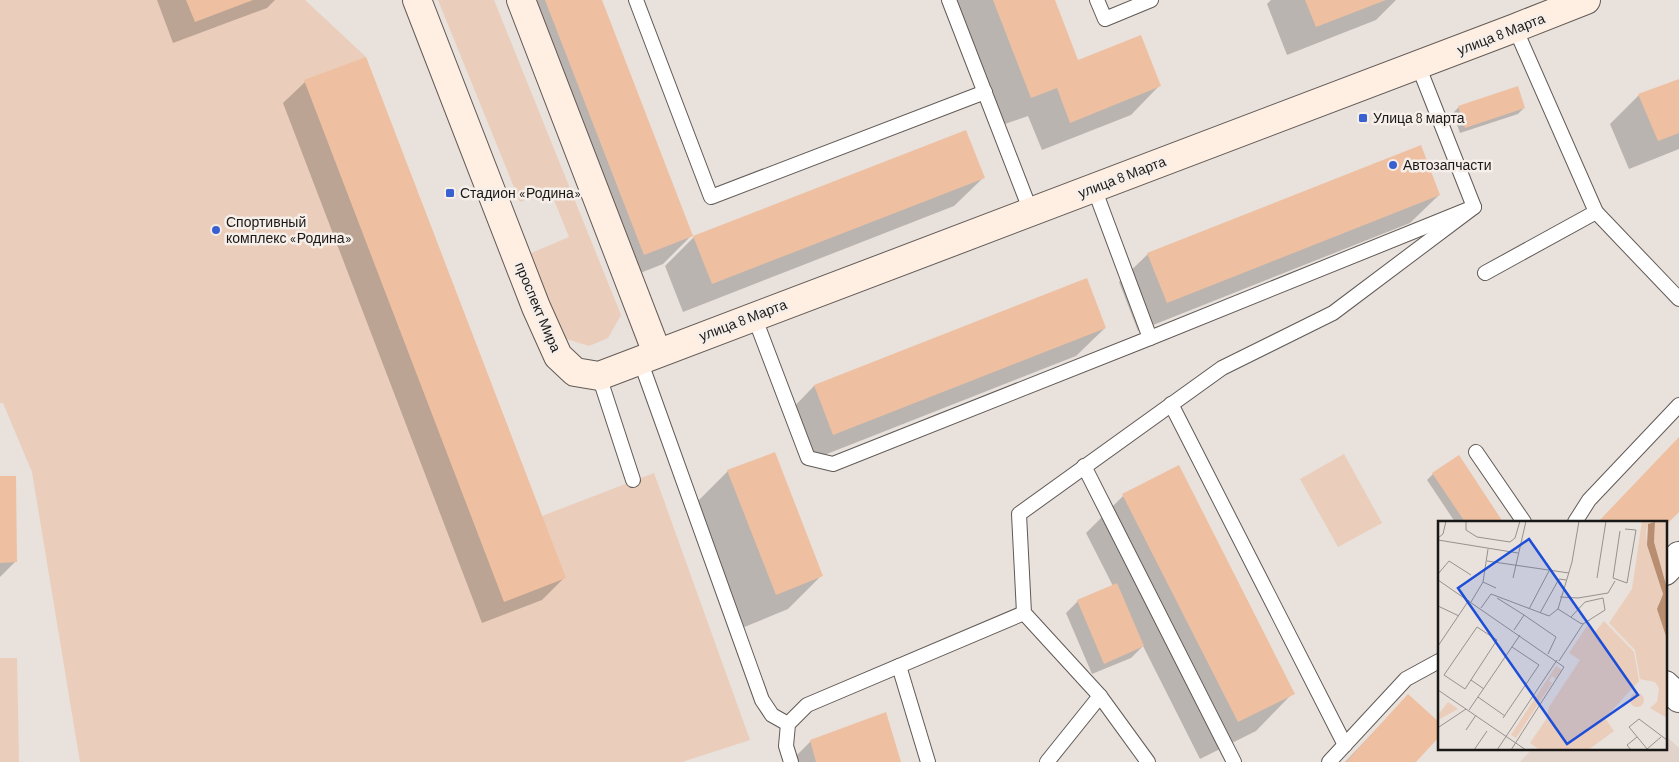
<svg xmlns="http://www.w3.org/2000/svg" width="1679" height="762" font-family="Barlow,sans-serif">
<style>
.built{fill:#e2d3ca}
.green{fill:#eacdba}
.shadow{fill:#0003}
.building{fill:#eec0a1}
.lines{fill:none;stroke-linecap:round;stroke-linejoin:round}
.lane-casing{stroke:#615a56;stroke-width:16}
.street-casing{stroke:#615a56;stroke-width:30}
.secondary-casing{stroke:#615a56;stroke-width:30}
.lane{stroke:#fff;stroke-width:14}
.street{stroke:#fff;stroke-width:28}
.secondary{stroke:#ffeee2;stroke-width:28}
.poi-dot{fill:#3960d1;stroke:#f6eee9;stroke-width:2}
.labels{text-anchor:middle;stroke-width:5;stroke-linejoin:round;paint-order:stroke}
.street-label{font-size:14px;fill:#1a1816;stroke:#f6eee9}
.poi-label{font-size:14px;fill:#1a1816;stroke:#f6eee9;text-anchor:start}
.inset-road{fill:none;stroke:#96918d;stroke-width:1}
.view{fill:#1d4ed8;fill-opacity:0.15;stroke:#1d4ed8;stroke-width:2.5}
.inset-edge{fill:none;stroke:#1a1816;stroke-width:2.5}
</style>
<rect width="100%" height="100%" fill="#e9e1dc"/>
<polygon class="built" points="1665,735 1679,748 1679,762 1520,762 1533,748 1665,748"/>
<g class="green">
<polygon points="0,0 305,0 366,57 542,516 654,473 750,740 682,762 80,762 32,472 3,403 0,403"/>
<polygon points="438,0 494,0 621,315 608,338 589,346 563,338 529,254 569,237 550,190 520,202"/>
<polygon points="1344,454 1382,523 1338,547 1300,479"/>
<polygon points="0,658 17,658 19,762 0,762"/>
</g>
<g class="shadow">
<polygon points="157,0 275,0 267,8 173,43"/>
<polygon points="522,0 601,0 691,236 663,264 615,283 511,12"/>
<polygon points="954,0 1053,0 1077,62 1159,86 1131,115 1042,150 1028,116 1002,125"/>
<polygon points="1271,0 1396,0 1376,20 1287,55 1267,4"/>
<polygon points="1679,80 1679,149 1629,169 1610,124 1639,95"/>
<polygon points="305,82 564,578 542,600 482,623 283,103"/>
<polygon points="1459,107 1524,108 1518,114 1460,133 1453,113"/>
<polygon points="983,178 954,206 683,312 665,266 694,237"/>
<polygon points="1439,195 1410,223 1138,331 1119,282 1148,254"/>
<polygon points="1086,279 1105,328 1076,356 804,463 786,415 814,386"/>
<polygon points="728,471 822,575 788,609 742,628 694,505"/>
<polygon points="1433,474 1502,522 1455,522 1427,480"/>
<polygon points="0,478 15,562 0,577"/>
<polygon points="1123,496 1293,693 1256,731 1200,759 1143,646 1131,658 1092,674 1066,613 1078,601 1113,586 1086,533"/>
<polygon points="1408,696 1439,724 1439,735 1414,762 1345,762"/>
<polygon points="811,741 900,762 790,762"/>
</g>
<g class="building">
<polygon points="186,0 253,0 195,22"/>
<polygon points="545,0 602,0 693,236 966,130 985,178 712,284 693,236 644,255"/>
<polygon points="993,0 1055,0 1078,60 1141,35 1161,86 1070,123 1057,88 1031,98"/>
<polygon points="1305,0 1386,0 1316,27"/>
<polygon points="366,57 566,578 504,602 304,80"/>
<polygon points="1679,79 1679,133 1658,141 1638,94"/>
<polygon points="1518,86 1525,108 1465,128 1458,106"/>
<polygon points="1421,145 1440,195 1167,303 1147,253"/>
<polygon points="1087,278 1106,328 833,435 814,385"/>
<polygon points="1679,437 1679,512 1665,526 1665,522 1598,522"/>
<polygon points="775,452 823,576 776,595 727,470"/>
<polygon points="1459,455 1503,522 1465,522 1432,473"/>
<polygon points="1179,465 1295,694 1238,722 1122,494"/>
<polygon points="0,476 16,476 17,562 0,563"/>
<polygon points="1117,583 1144,646 1104,664 1077,600"/>
<polygon points="1408,694 1439,722 1439,737 1416,762 1346,762"/>
<polygon points="886,712 901,762 816,762 810,740"/>
</g>
<g class="lines">
<g class="lane-casing">
<g id="lane">
<polyline points="636,0 711,197 985,92"/>
<polyline points="949,0 1031,212"/>
<polyline points="1097,0 1105,19 1151,0"/>
<polyline points="1596,212 1679,299"/>
<polyline points="1485,273 1596,212 1515,28"/>
<polyline points="754,316 808,458 833,464 1150,338 1094,188"/>
<polyline points="1150,338 1474,207 1418,65"/>
<polyline points="640,360 762,700 772,715 788,724"/>
<polyline points="599,376 633,480"/>
<polyline points="1171,404 1345,745"/>
<polyline points="1476,452 1524,522"/>
<polyline points="1084,466 1234,762"/>
<polyline points="1575,522 1589,500 1679,405"/>
<polyline points="899,666 928,762"/>
<polyline points="791,762 786,746 788,724 807,705 1024,613"/>
<polyline points="1047,762 1100,696"/>
<polyline points="1148,762 1100,696 1024,613 1019,514 1222,368 1333,313 1474,207"/>
<polyline points="1329,762 1406,679 1439,661"/>
</g>
</g>
<g class="street-casing">
<g id="street">
<polyline points="1665,571 1679,556"/>
<polyline points="1665,685 1679,698"/>
</g>
</g>
<g class="secondary-casing">
<g id="secondary">
<polyline points="417,0 536,307 558,356 575,372 599,376 1515,28 1586,0"/>
<polyline points="521,0 657,353"/>
</g>
</g>
<use href="#lane" class="lane"/>
<use href="#street" class="street"/>
<use href="#secondary" class="secondary"/>
</g>
<g class="poi-dot">
<rect x="1358" y="113" width="10" height="10" rx="2.5"/>
<circle cx="1393" cy="165" r="5"/>
<rect x="445" y="188" width="10" height="10" rx="2.5"/>
<circle cx="216" cy="230" r="5"/>
</g>
<g class="labels">
<g class="street-label">
<text transform="translate(1501 34) rotate(-21)" y="5">улица 8 Марта</text>
<text transform="translate(1122 177) rotate(-21)" y="5">улица 8 Марта</text>
<text transform="translate(538 307) rotate(67)" y="5">проспект Мира</text>
<text transform="translate(743 320) rotate(-21)" y="5">улица 8 Марта</text>
</g>
<g class="poi-label">
<text x="1373" y="123">Улица 8 марта</text>
<text x="1403" y="170">Автозапчасти</text>
<text x="460" y="198">Стадион «Родина»</text>
<text x="226" y="227">Спортивный<tspan x="226" dy="16">комплекс «Родина»</tspan></text>
</g>
</g>
<g transform="translate(1438 521)">
<rect width="229" height="229" fill="#e9e1dc"/>
<path d="M204,0H229V67L216,21L217,3H210L208,9L209,24L225,73L221,81L229,118V197L212,187L219,181L221,167L217,161L202,158L197,129L171,102L194,68ZM166,100L196,131L201,160L167,197L176,210L150,229H102L92,222L109,197L111,186L142,139L131,132L149,105L157,111ZM118,145L124,149L118,158L114,155L111,160L114,162L78,217L73,214ZM192 179a7 7 0 1 1 14 0a7 7 0 1 1-14 0ZM10,181L20,188L0,199V194Z" fill="#eacdba"/>
<path d="M217,1L216,21L229,67V118L219,88L225,73L209,24L210,3Z" fill="#b98d6f"/>
<path class="inset-road" d="M28,0V9L39,16L72,21L77,17L82,0M182,10L175,57L189,62L198,9L187,8M0,17L5,13L8,0M0,19L80,32M49,40L131,52M0,53L11,40L33,54M75,57L88,0M159,57L168,0M0,59L126,146L73,229M45,61L50,28M53,73L111,95L120,88L134,41L141,0M122,76L140,77L170,72L177,60M59,77L86,94M33,81L45,61L58,67M0,85L21,95M43,87L53,73M91,88L111,50M120,88L142,102L145,103L167,89L165,77L147,81L133,96M102,92L121,58L128,59M39,106L59,119L27,168L6,154ZM76,109L86,94L118,116L110,133M0,125L31,79M121,140L145,103M33,159L46,168M0,169L88,229M40,176L67,195M31,189L82,114M65,197L101,144L74,126M1,206L28,188M28,209L38,194M209,228L223,216M36,229L49,210M59,229L119,139M193,229L189,224L199,216M210,229L191,206L201,198L229,219"/>
<path class="view" d="M91,18L200,174L129,223L20,67Z"/>
<rect width="229" height="229" class="inset-edge"/>
</g>
</svg>
